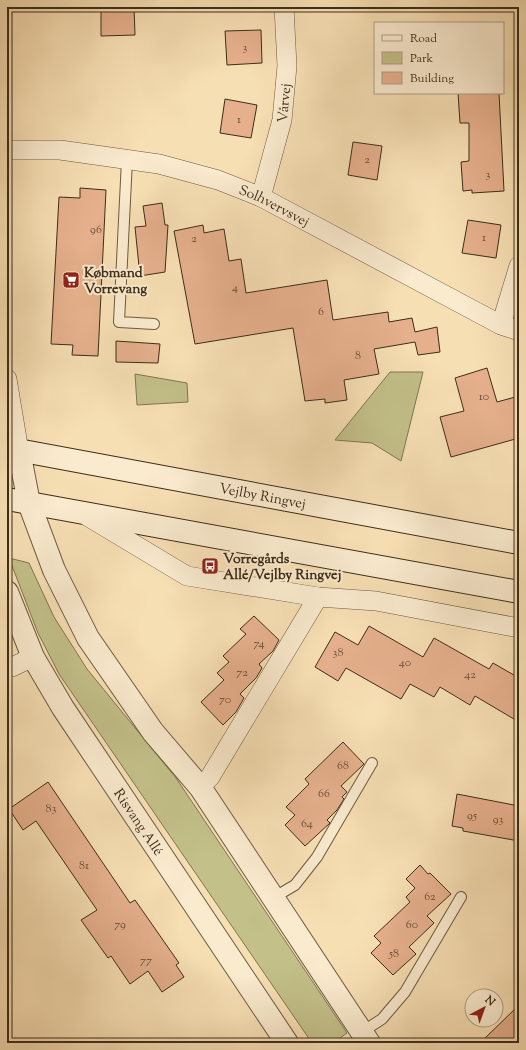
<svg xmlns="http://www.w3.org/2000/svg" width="526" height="1050" font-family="'Sorts Mill Goudy',serif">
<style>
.green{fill:#c3c089;stroke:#807652}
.building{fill:#e6b08d;stroke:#3e2d1a}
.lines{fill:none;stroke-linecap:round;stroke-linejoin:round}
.service-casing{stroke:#6c5a40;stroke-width:12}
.minor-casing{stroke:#6c5a40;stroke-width:20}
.tertiary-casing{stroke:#6c5a40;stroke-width:24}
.secondary-casing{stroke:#3e2d1a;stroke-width:24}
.service{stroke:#faeace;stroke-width:10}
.minor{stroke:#faeace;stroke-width:19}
.tertiary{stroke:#faeace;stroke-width:22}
.secondary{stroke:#faeace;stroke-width:22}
.labels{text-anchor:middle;stroke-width:4;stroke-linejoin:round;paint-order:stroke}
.number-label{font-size:12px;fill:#684e37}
.street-label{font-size:14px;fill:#3e2d1a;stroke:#faeace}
.poi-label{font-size:14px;font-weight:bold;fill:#3e2d1a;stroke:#faeace;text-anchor:start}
</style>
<rect width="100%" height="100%" fill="#f7dfb4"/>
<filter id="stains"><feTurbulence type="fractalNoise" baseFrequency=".005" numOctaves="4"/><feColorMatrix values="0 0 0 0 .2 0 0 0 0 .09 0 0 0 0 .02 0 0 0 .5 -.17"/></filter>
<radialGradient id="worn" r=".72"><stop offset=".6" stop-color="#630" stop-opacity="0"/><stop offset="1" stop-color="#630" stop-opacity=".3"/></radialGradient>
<g class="green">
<polygon points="390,372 423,372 401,461 372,443 335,440"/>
<polygon points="135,374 187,383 188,402 137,405"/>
<polygon points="9,558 29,563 54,617 87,669 176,778 347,1033 333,1043 312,1043 59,674 38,633"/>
</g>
<g class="building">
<polygon points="101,7 134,7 135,35 101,36"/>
<polygon points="261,30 262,63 227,65 225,31"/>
<polygon points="458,93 499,93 504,191 472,193 472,190 463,191 461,162 469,161 469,123 460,123"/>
<polygon points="225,99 257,105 251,138 220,133"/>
<polygon points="353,142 382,146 377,180 348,175"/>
<polygon points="80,188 106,190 98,356 72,355 73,345 51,344 59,197 80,198"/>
<polygon points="162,203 165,225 168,225 165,272 140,276 135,227 146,226 143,206"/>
<polygon points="468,220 501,225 496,258 462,253"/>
<polygon points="203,225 204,233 224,229 229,261 241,259 246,293 327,280 333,320 388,312 389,322 412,318 415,332 437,327 440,352 418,355 415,342 374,349 379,374 344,380 347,400 325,403 325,399 305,401 293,328 195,344 174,231"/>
<polygon points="116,341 160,344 158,363 116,362"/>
<polygon points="487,368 497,402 519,396 519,438 451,457 440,417 464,411 455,378"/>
<polygon points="254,616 279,640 273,651 259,664 262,668 256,678 240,694 244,698 236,712 223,725 201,702 224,680 217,673 229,662 223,656 246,634 240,629"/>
<polygon points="369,626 423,657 434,638 489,669 493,663 519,678 519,722 475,696 470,705 440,687 434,697 410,684 401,699 346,668 338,681 315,667 335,632 358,645"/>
<polygon points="343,742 364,764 341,786 347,792 342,797 344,799 337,810 327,820 330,823 305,846 285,825 295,815 286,807 309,784 305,779"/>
<polygon points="48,782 130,903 135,900 179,963 176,965 184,977 162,992 148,971 130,984 111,956 108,958 81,920 97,910 36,821 23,830 9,809"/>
<polygon points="457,794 519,806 519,841 463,831 463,828 452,826"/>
<polygon points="420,865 428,874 430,873 451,894 427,916 434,923 409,947 416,954 393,975 371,953 381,943 374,936 410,902 406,897 415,888 406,879"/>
<polygon points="519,1005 519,1043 480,1043"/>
</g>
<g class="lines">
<g class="service-casing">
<g id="service">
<polyline points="127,160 119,322 154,324"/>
<polyline points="273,898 295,885 317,857 372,763"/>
<polyline points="362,1032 382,1019 405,992 461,897"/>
</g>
</g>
<g class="minor-casing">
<g id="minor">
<path id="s1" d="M7,150H60L159,164L218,180L261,197L501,325L519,331"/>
<path id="s2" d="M261,197L282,120L287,66L284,7"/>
<polyline points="501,325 519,266"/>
<polyline points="7,379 19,451"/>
<polyline points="87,516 187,576 318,597 376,601 519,628"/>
<polyline points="7,667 12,667 33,657"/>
<polyline points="200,787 210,777 318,597"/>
</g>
</g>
<g class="tertiary-casing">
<g id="tertiary">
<polyline points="19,451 29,503 54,570 88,638 153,732 200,787 369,1043"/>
<path id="s3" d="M7,592L33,657L63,708L287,1043"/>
</g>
</g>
<g class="secondary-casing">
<g id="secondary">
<path id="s4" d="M7,448L519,543"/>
<polyline points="7,499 519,592"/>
</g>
</g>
<use href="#service" class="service"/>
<use href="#minor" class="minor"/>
<use href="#tertiary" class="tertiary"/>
<use href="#secondary" class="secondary"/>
</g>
<defs>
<g id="supermarket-square" transform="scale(0.9)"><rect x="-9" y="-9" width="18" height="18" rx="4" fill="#8f2418" stroke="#faeace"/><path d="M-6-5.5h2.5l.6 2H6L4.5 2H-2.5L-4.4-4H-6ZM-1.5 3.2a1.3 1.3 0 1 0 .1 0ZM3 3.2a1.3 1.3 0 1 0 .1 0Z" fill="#fff"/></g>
<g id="bus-square" transform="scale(0.9)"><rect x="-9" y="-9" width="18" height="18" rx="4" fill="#8f2418" stroke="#faeace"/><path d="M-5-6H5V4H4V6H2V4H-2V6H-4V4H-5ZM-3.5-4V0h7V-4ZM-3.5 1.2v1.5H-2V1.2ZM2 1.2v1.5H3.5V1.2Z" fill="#fff"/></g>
</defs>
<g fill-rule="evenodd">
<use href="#supermarket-square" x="71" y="280"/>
<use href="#bus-square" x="210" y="566"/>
</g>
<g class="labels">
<g class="number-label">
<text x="245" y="51">3</text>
<text x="239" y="123">1</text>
<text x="367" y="163">2</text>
<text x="488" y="178">3</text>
<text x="96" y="233">96</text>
<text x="484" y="241">1</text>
<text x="194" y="242">2</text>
<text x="235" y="291">4</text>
<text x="321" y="315">6</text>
<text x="358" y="359">8</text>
<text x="484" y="400">10</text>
<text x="259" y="647">74</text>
<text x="338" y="656">38</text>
<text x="405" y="666">40</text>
<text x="242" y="676">72</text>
<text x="470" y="678">42</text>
<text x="225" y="703">70</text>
<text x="343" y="769">68</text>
<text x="324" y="797">66</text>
<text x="51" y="812">83</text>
<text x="472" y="819">95</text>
<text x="498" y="823">93</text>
<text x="307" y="827">64</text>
<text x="84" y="869">81</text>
<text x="430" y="900">62</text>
<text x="120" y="928">79</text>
<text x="412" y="928">60</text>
<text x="394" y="957">58</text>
<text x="146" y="964">77</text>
</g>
<g class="street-label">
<text dy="5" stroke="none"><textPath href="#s2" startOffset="97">Vårvej</textPath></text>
<text dy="5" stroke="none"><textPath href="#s1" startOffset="276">Solhvervsvej</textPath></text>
<text dy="5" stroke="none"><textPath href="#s4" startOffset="260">Vejlby Ringvej</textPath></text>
<text dy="5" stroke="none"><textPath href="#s3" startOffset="266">Risvang Allé</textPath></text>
</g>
<g class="poi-label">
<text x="84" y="277">Købmand<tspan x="84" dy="16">Vorrevang</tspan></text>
<text x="223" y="563">Vorregårds<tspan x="223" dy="16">Allé/Vejlby Ringvej</tspan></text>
</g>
</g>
<rect width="526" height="1050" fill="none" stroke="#f7dfb4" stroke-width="24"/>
<rect x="8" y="8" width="510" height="1034" fill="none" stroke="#3e2d1a" stroke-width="2"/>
<rect x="12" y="12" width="502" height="1026" fill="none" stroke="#3e2d1a"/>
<rect x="374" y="22" width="130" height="72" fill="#faeace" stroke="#af9e86"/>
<rect x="382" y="35" width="20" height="6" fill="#faeace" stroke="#af9e86"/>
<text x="410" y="42" font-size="12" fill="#3e2d1a">Road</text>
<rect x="382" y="52" width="20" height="12" fill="#c3c089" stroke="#af9e86"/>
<text x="410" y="62" font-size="12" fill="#3e2d1a">Park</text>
<rect x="382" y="72" width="20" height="12" fill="#e6b08d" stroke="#af9e86"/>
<text x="410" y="82" font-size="12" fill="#3e2d1a">Building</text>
<g transform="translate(484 1008) rotate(41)"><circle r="19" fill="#faeace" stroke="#af9e86"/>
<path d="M0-3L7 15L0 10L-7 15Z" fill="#8f2418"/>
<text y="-6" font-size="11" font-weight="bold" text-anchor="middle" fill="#3e2d1a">N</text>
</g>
<rect width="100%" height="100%" filter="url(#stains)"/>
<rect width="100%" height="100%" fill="url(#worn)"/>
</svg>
